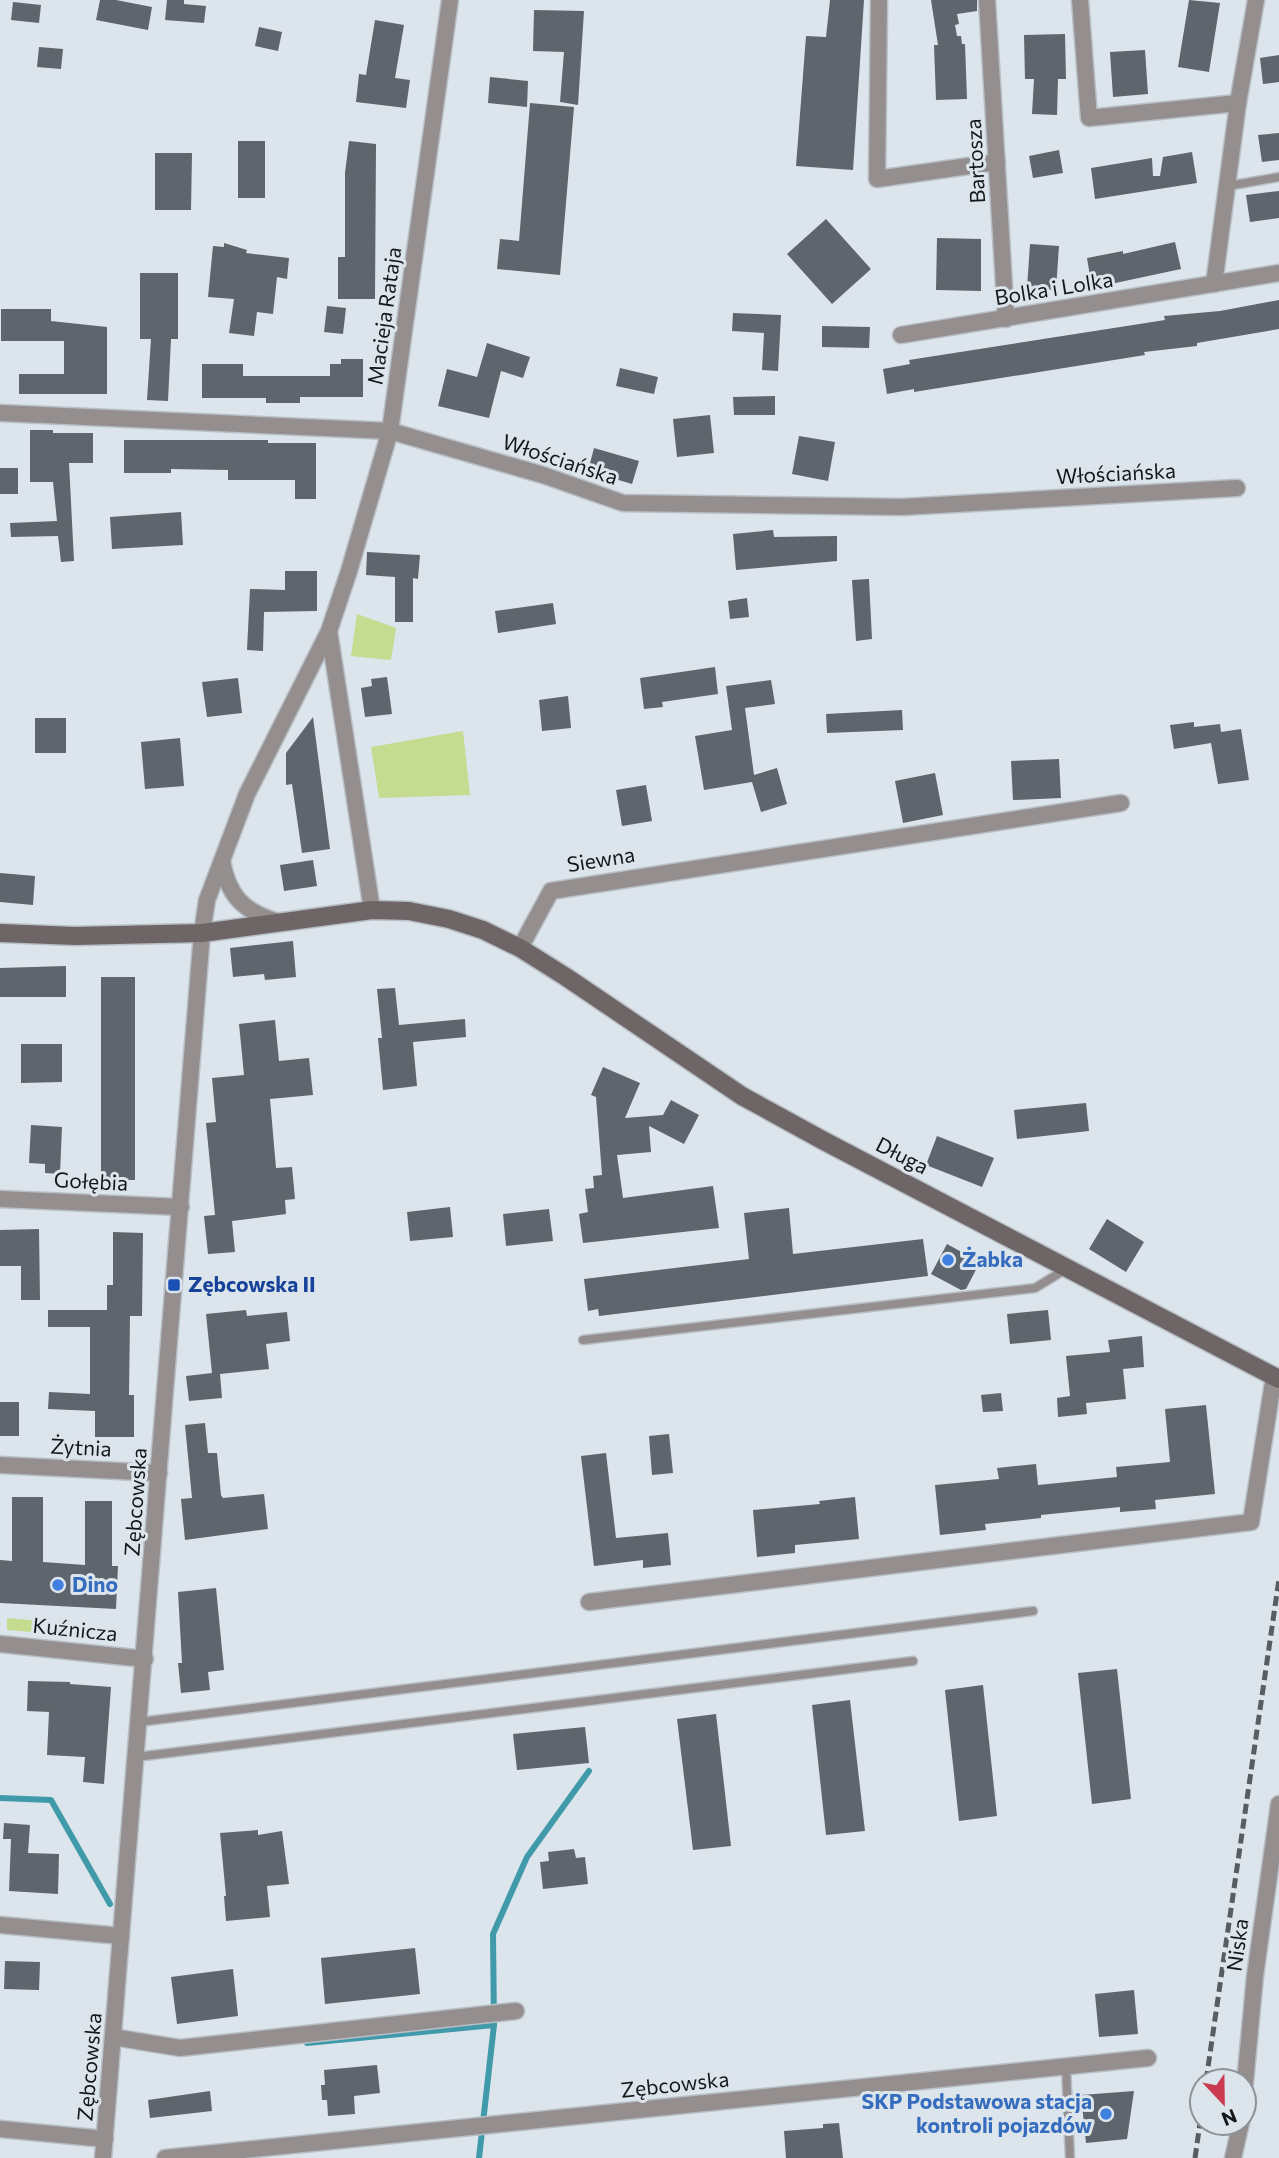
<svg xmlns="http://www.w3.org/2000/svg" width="1279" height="2158" font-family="Commissioner,sans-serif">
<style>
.green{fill:#c4db90}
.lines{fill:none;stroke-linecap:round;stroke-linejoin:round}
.stream{stroke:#409aa9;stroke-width:6}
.building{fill:#5e656c}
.lane-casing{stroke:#b8bfc6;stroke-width:11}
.street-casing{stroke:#b8bfc6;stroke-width:19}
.secondary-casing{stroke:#b8bfc6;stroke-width:21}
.lane{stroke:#948f8e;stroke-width:8}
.street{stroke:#948f8e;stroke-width:16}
.secondary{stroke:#6e6666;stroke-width:18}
.rail{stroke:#585d62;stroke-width:5;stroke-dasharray:10 5;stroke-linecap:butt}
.shop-dot{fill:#3f7fe0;stroke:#dce4ec;stroke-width:2.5}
.transit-dot{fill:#1a4fb4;stroke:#dce4ec;stroke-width:2.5}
.labels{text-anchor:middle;stroke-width:6;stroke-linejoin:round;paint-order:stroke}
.street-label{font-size:21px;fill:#15181b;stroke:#dce4ec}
.shop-label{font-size:21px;font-weight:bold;fill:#366cbe;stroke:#dce4ec;text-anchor:start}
.transit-label{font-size:21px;font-weight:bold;fill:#164399;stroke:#dce4ec;text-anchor:start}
</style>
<rect width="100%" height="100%" fill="#dce4ec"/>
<g class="green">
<polygon points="357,614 396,628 391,660 351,656"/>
<polygon points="463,731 470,795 379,798 371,747"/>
<polygon points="7,1618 41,1621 43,1633 7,1630"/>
</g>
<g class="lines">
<g class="stream">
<polyline points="0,1798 51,1800 110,1904"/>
<polyline points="307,2043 494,2025 493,1934 527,1857 589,1771"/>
<polyline points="479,2158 494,2025"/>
</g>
</g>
<g class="building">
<polygon points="100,0 116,0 152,7 148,30 96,20"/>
<polygon points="167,0 184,0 184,4 206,6 204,23 165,20"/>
<polygon points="830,0 864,0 853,170 796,166 806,36 826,37"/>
<polygon points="931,0 977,0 977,11 957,14 959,24 955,25 957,36 961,36 962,44 965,44 967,99 936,100 934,45 938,45"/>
<polygon points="1189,0 1220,3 1209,72 1178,67"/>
<polygon points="13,2 41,5 39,23 11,20"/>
<polygon points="534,10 584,11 578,105 560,102 564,52 533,51"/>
<polygon points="375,20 404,25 395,78 410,80 406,108 356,102 359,74 366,75"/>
<polygon points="259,27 282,32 278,51 255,46"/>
<polygon points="1065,34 1066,79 1058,79 1057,115 1032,114 1034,79 1025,79 1024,35"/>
<polygon points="39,47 63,49 61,69 37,67"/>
<polygon points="1145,50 1148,94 1113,97 1110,52"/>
<polygon points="1279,55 1279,82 1263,84 1260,58"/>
<polygon points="490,77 528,81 527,107 488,103"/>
<polygon points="530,103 574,107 560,275 497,269 500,239 519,241"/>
<polygon points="1279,133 1279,160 1262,162 1258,135"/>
<rect x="238" y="141" width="27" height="57"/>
<polygon points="349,141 376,144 375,299 338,299 338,257 345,257 345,173"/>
<polygon points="1059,150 1063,173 1033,178 1029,156"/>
<polygon points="1192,152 1197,183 1095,199 1091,168 1152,158 1153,176 1160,176 1163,157"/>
<polygon points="155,153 192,153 191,210 155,210"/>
<polygon points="1279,191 1279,218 1250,222 1246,195"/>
<polygon points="826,219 871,269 832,304 787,254"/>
<polygon points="937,238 981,239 981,291 936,290"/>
<polygon points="1175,242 1181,269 1092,288 1087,258 1123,251 1123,254"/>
<polygon points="224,243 247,250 246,253 289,258 287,279 277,277 273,314 257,312 254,336 229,333 234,299 208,297 213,246 224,247"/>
<polygon points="1030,244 1059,246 1056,290 1027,288"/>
<polygon points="140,273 178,273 178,339 171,339 168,401 147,400 151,339 140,339"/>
<polygon points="1279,300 1279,329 1197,343 1197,346 1144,352 1145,355 914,392 914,389 887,394 883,369 910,364 909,360 1165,320 1164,316 1220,311"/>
<polygon points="327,306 346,308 343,334 324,332"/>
<polygon points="1,309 51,309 51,321 107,327 107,394 19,394 19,374 64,374 64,341 1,341"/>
<polygon points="733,313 781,315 778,371 762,370 764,333 732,331"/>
<polygon points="822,326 870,327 869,348 822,347"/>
<polygon points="487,343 530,357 523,378 501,371 489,418 438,406 447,369 477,377"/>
<polygon points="341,359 363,359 363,397 300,397 300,403 266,403 266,398 202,398 202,364 243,364 243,376 330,376 330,364 341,364"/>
<polygon points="620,368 658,377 654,394 616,386"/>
<polygon points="775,396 775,415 734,415 733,397"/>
<polygon points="710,415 714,453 677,457 673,419"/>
<polygon points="30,430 53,430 53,433 93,433 93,463 69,463 74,561 61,562 58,536 11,537 10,523 57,521 53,482 30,482"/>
<polygon points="799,436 835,442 828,481 792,474"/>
<polygon points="124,440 268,440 268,443 316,443 316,499 295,499 295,480 228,480 228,470 171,469 171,473 124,473"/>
<polygon points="594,448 639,461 632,484 588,471"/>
<rect x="0" y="468" width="18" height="26"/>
<polygon points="181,512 183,545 112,549 110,517"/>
<polygon points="773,530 774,537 837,536 837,561 736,570 733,534"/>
<polygon points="367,552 420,555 418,579 413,578 413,622 395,622 395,577 366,575"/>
<polygon points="285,571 317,571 317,611 264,612 263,651 247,650 250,589 285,590"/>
<polygon points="869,579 872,639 856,641 852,580"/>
<polygon points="747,598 749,617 730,619 728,601"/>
<polygon points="553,603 556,624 498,633 495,611"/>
<polygon points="715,667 718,694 662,702 663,707 644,709 640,678"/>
<polygon points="387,677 392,714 365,717 361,688 372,686 371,679"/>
<polygon points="238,678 242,713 207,717 202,682"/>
<polygon points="771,680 775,704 745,708 754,775 777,768 787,804 761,812 752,782 704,790 695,736 732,730 726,686"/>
<polygon points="568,696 571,728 542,731 539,700"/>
<polygon points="902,710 903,730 827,733 826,714"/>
<polygon points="313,717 330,849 302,853 292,784 286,785 286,753"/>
<rect x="35" y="718" width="31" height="35"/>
<polygon points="1194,722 1194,727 1220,724 1221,732 1241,729 1249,780 1218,784 1211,743 1174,749 1170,725"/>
<polygon points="180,738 184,786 145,789 141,742"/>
<polygon points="1059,759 1061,798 1013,800 1011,761"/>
<polygon points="935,773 943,815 903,823 895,781"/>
<polygon points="646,785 652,821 622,826 616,790"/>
<polygon points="313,860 317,886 284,891 280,865"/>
<polygon points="0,873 35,876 33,905 0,902"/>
<polygon points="293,941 296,977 265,980 264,974 233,977 230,948"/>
<polygon points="66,966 66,997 0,997 0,968"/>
<rect x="101" y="977" width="34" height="203"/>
<polygon points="395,988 399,1025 465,1019 466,1037 413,1042 417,1086 383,1090 378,1038 382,1038 377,989"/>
<polygon points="275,1020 279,1061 309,1058 313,1095 270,1099 276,1168 292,1167 295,1199 285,1200 286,1214 232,1221 235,1252 208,1254 204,1216 215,1215 206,1123 216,1122 212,1078 244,1075 239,1024"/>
<polygon points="21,1044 62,1044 62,1082 21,1083"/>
<polygon points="603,1067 640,1083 625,1118 663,1115 671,1100 699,1115 684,1144 649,1126 651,1152 617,1155 623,1198 713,1186 719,1228 583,1243 579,1214 588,1212 585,1189 594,1188 593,1176 602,1175 596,1097 591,1095"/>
<polygon points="1086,1103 1089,1131 1017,1139 1014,1110"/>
<polygon points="31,1125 62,1127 60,1174 45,1173 45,1164 29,1163"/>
<polygon points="937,1136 994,1158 982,1187 926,1165"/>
<polygon points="450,1207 453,1237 410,1241 407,1212"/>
<polygon points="789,1208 793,1254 923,1239 928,1276 599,1316 598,1309 588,1311 584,1279 749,1259 744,1213"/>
<polygon points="549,1209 553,1241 506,1246 503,1214"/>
<polygon points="1107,1219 1144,1242 1126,1272 1089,1249"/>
<polygon points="39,1229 40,1300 21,1300 21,1266 0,1266 0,1230"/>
<polygon points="113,1232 143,1233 142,1316 130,1316 129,1395 134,1395 134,1437 95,1437 95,1411 48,1409 49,1392 90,1394 90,1327 48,1327 48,1310 107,1310 107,1285 113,1285"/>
<polygon points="947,1244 980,1262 966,1289 961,1290 931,1274"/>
<polygon points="246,1310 247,1316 287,1312 290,1341 266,1344 269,1369 220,1374 222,1398 189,1401 186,1376 212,1373 206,1314"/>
<polygon points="1048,1310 1051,1340 1010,1344 1007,1314"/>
<polygon points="1142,1336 1144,1367 1123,1369 1126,1399 1086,1403 1087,1414 1058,1417 1057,1398 1070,1396 1066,1356 1110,1352 1108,1340"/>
<polygon points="1001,1393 1003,1411 983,1412 981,1395"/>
<rect x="0" y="1402" width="19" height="34"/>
<polygon points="1206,1405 1215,1494 1155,1500 1156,1509 1120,1512 1120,1507 1041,1515 1041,1518 985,1524 986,1530 940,1535 935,1485 999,1479 997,1468 1036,1464 1038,1485 1117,1477 1116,1467 1170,1462 1165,1409"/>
<polygon points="205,1423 208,1453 217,1453 221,1495 223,1498 264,1494 268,1529 185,1540 181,1499 192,1498 185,1425"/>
<polygon points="669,1434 673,1473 652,1475 649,1436"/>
<polygon points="606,1453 616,1538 668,1533 671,1565 643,1568 643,1560 594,1566 581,1456"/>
<polygon points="12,1497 43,1497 43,1562 85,1565 85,1501 112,1501 112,1566 118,1566 116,1609 0,1603 0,1560 12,1561"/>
<polygon points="855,1497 859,1539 795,1545 795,1553 757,1557 753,1510 820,1504 819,1501"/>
<polygon points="216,1588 224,1670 208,1672 210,1690 181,1693 178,1663 182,1663 178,1592"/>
<polygon points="1117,1669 1131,1799 1092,1804 1078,1673"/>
<polygon points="28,1681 70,1682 70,1684 111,1687 104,1784 83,1782 85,1757 47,1755 49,1712 27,1711"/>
<polygon points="983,1685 997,1816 959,1821 945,1690"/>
<polygon points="850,1700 865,1831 826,1835 812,1705"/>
<polygon points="716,1714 731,1846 693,1850 677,1719"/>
<polygon points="585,1727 589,1763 517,1770 513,1734"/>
<polygon points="4,1823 30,1825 28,1853 59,1854 58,1894 9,1891 11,1839 3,1839"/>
<polygon points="258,1830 258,1835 282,1831 289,1884 267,1886 270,1917 226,1921 224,1896 226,1896 220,1833"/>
<polygon points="574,1849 576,1858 585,1857 588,1884 543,1889 540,1862 549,1861 548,1852"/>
<polygon points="415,1948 420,1994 325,2004 321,1958"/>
<polygon points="5,1961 40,1962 39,1990 4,1989"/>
<polygon points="233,1969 238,2016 177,2024 171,1977"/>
<polygon points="1134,1990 1138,2034 1099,2037 1095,1994"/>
<polygon points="377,2065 380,2093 354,2096 355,2114 328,2116 327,2100 322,2100 321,2085 325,2085 324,2070"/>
<polygon points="210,2091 212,2111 150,2118 148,2100"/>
<polygon points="1134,2091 1127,2139 1086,2143 1081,2095"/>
<polygon points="839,2123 843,2158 786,2158 784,2131 823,2128 823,2124"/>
</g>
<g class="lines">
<g class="lane-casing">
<g id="lane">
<polyline points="1228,186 1279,177"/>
<polyline points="583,1340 1035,1288 1066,1269"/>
<polyline points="139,1722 1033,1611"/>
<polyline points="136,1757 913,1661"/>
<polyline points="1066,2067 1070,2158"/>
</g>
</g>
<g class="street-casing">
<g id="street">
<polyline points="879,0 877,179 997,162"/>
<polyline points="987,0 1006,319"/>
<polyline points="1080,0 1089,118 1238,103"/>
<polyline points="1214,284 1238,103 1256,0"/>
<polyline points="901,335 1279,273"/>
<polyline points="0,413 390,431 543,475 623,503 902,507 1237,488"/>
<polyline points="329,631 372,910"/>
<path d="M222,861C228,895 243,911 275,921"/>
<polyline points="520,948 551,891 1121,803"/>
<polyline points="0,1199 181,1207"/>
<polyline points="0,1465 159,1473"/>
<polyline points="589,1602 1251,1522 1274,1376"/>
<polyline points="0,1644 145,1659"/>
<polyline points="0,1925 121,1936"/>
<polyline points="113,2037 180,2048 516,2011"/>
<polyline points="1244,2093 1255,1976 1279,1804"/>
<polyline points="0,2129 105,2139"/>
<polyline points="103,2158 202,933 207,900 247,794 329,631 349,571 390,431 450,0"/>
<polyline points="165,2158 1148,2058"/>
<polyline points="1233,2158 1241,2123"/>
</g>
</g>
<g class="secondary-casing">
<polyline id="secondary" points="0,933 75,936 202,933 372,910 409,911 449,919 483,930 520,948 566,977 742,1096 824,1141 1279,1379"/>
</g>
<use href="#lane" class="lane"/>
<use href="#street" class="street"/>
<use href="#secondary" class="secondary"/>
<g class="rail">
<polyline points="1206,2081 1279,1579"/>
<polyline points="1195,2158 1202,2109"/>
</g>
</g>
<g class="shop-dot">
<circle cx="948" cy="1260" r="7"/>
<circle cx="58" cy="1585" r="7"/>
<circle cx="1106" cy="2114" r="7"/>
</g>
<rect class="transit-dot" x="167" y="1278" width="14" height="14" rx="3.5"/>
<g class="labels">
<g class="street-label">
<text transform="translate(976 161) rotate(-93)" y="7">Bartosza</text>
<text transform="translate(1054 289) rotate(-9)" y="7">Bolka i Lolka</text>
<text transform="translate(385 316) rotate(-82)" y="7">Macieja Rataja</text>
<text transform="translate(560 460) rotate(18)" y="7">Włościańska</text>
<text transform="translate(1116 474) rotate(-3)" y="7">Włościańska</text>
<text transform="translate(601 860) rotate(-9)" y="7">Siewna</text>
<text transform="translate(902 1156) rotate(27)" y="7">Długa</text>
<text transform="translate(91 1182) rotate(3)" y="7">Gołębia</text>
<text transform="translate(81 1448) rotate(3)" y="7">Żytnia</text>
<text transform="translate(136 1502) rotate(-86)" y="7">Zębcowska</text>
<text transform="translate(75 1630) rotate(6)" y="7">Kuźnicza</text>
<text transform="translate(1238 1945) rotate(-82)" y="7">Niska</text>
<text transform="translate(90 2067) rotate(-85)" y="7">Zębcowska</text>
<text transform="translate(675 2085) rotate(-6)" y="7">Zębcowska</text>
</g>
<g class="shop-label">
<text x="962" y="1267">Żabka</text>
<text x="72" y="1592">Dino</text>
<text x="1092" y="2109" text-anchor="end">SKP Podstawowa stacja<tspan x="1092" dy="24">kontroli pojazdów</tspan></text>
</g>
<g class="transit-label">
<text x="188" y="1292">Zębcowska II</text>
</g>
</g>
<g transform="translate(1223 2102) rotate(158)"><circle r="33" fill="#dce4ec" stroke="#8c9298" stroke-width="2"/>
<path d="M0-5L12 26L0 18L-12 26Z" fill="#ca3a51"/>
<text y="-10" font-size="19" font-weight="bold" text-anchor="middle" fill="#15181b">N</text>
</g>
</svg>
